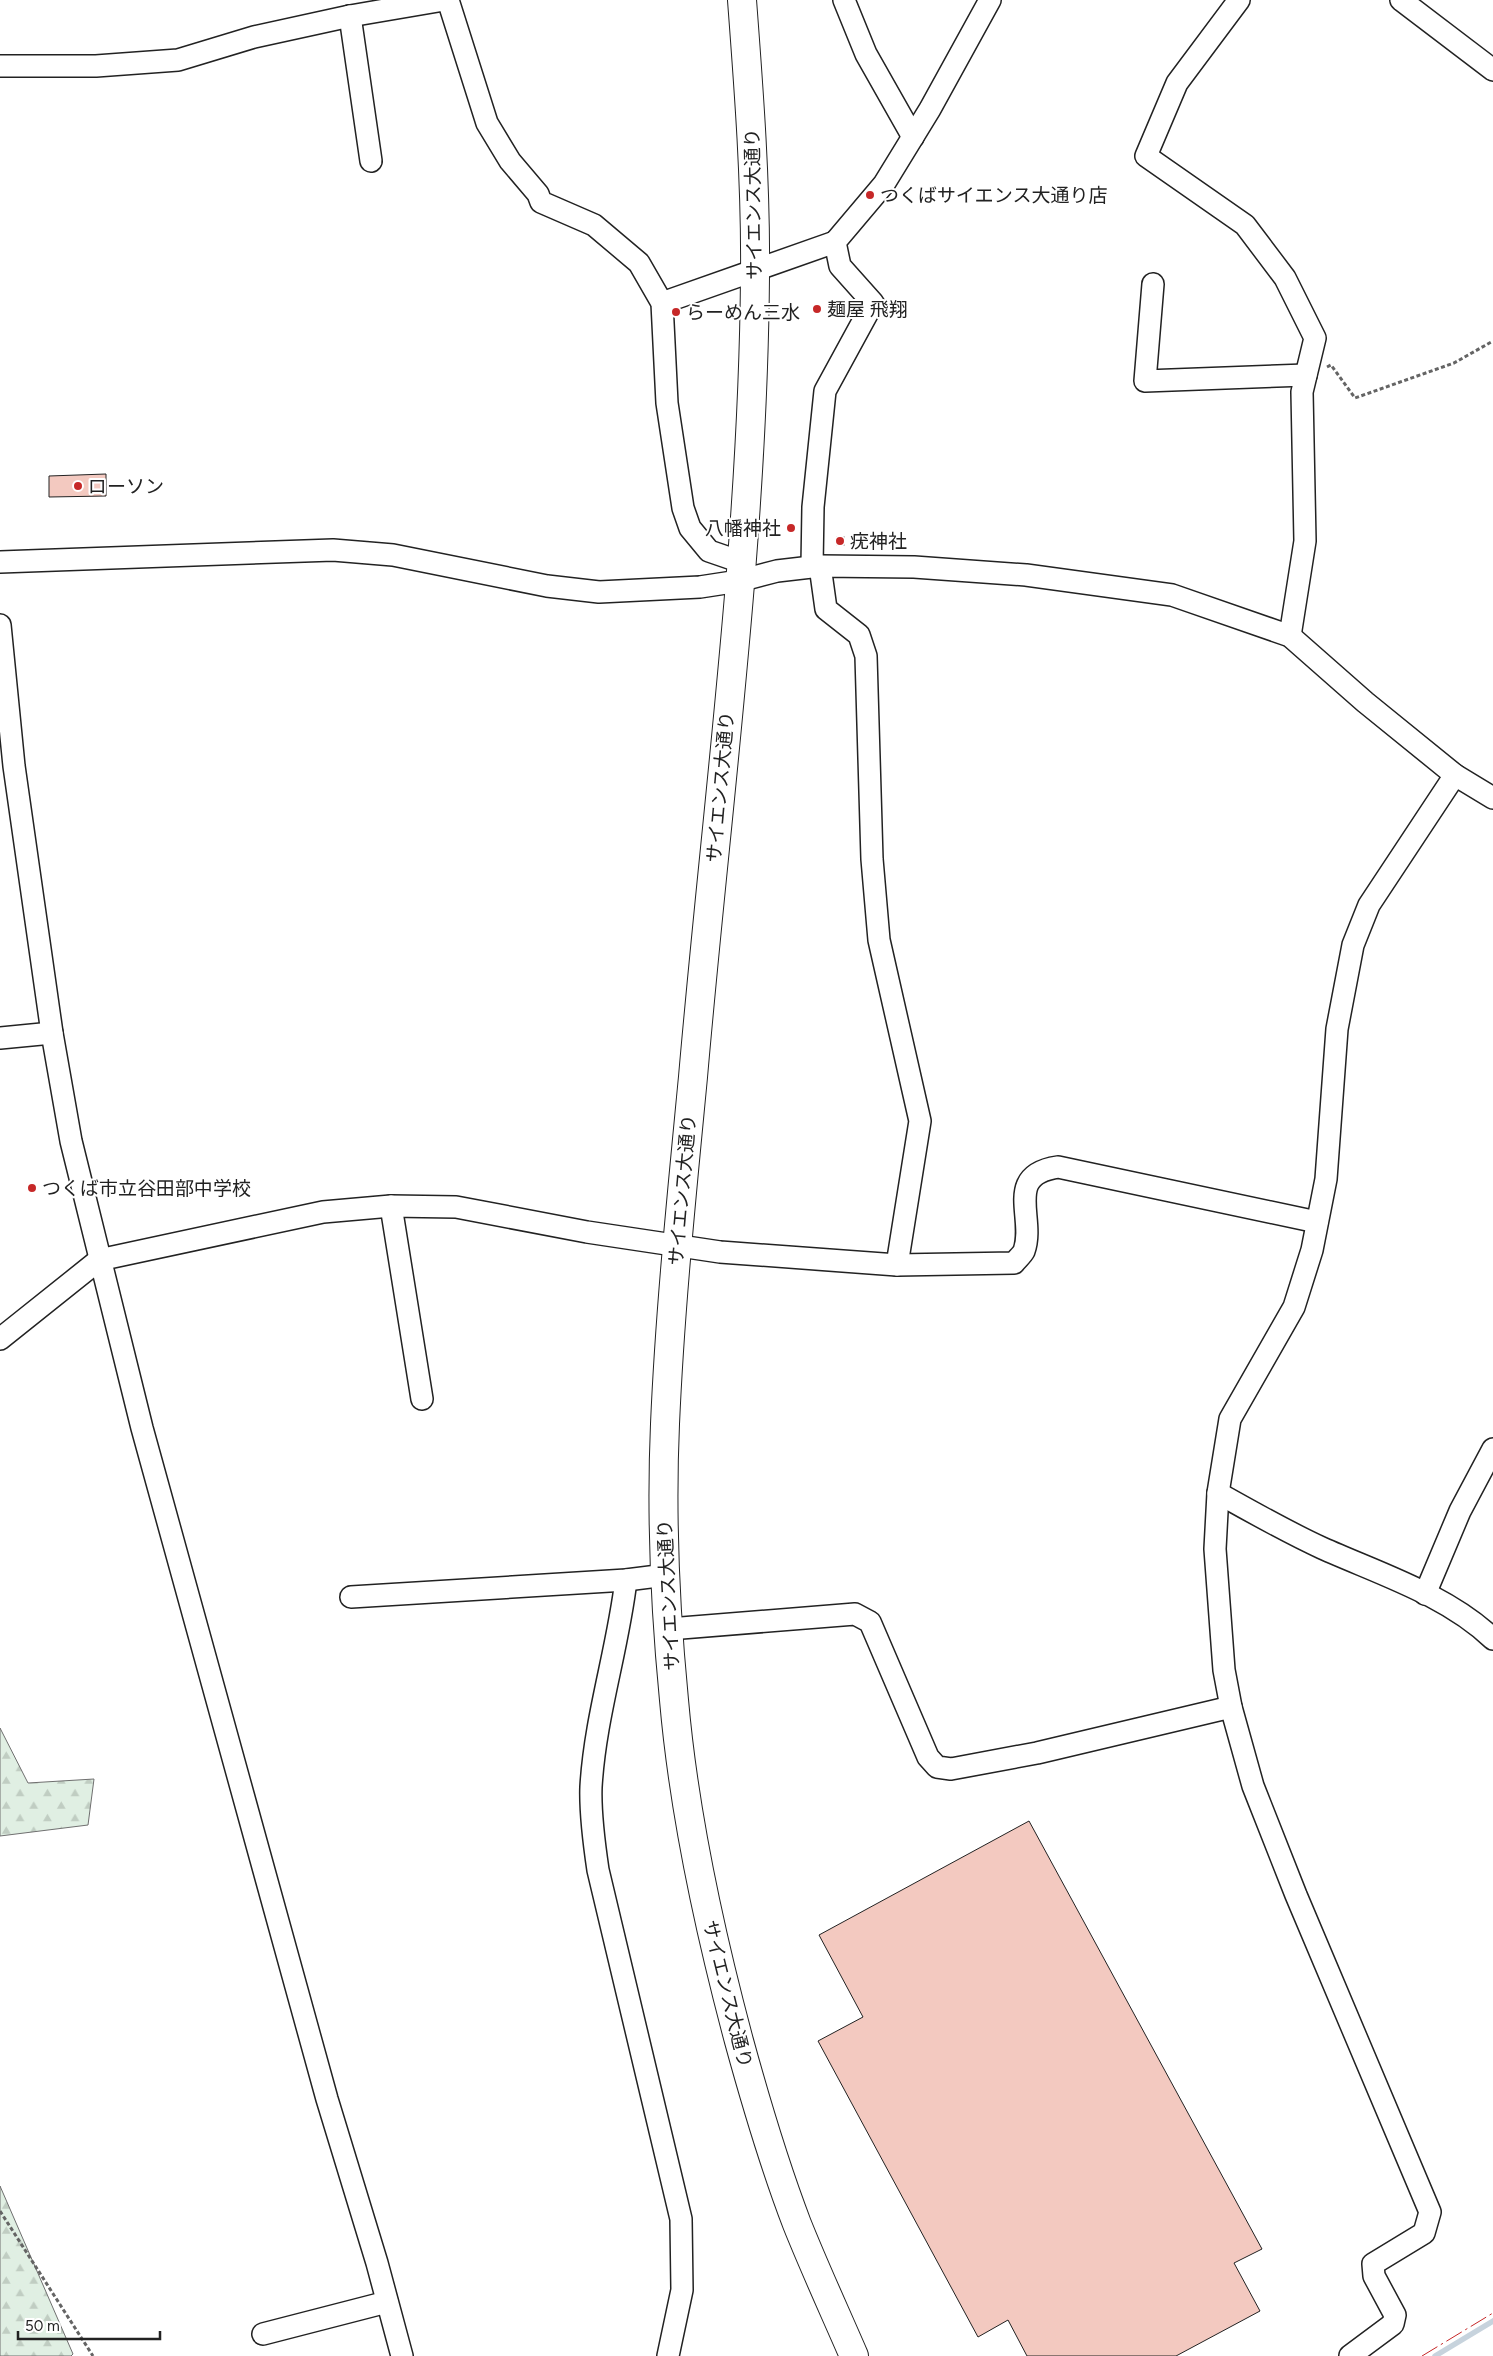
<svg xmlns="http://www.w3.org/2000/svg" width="1493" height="2356" font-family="Figtree,'Noto Sans JP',sans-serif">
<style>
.forest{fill:url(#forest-firs);stroke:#6f6f6f}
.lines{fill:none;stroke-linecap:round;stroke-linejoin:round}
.stream{stroke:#c7d3dd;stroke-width:5.5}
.building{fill:#f3c9c0;stroke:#222}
.minor-casing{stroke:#222;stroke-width:24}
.major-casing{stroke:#222;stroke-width:30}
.path{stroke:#646464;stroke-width:3;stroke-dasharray:4 2.5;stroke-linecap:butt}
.minor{stroke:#fff;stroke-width:21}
.major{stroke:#fff;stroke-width:28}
.power{stroke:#c62828;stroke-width:1;stroke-dasharray:18 4 2.5 4;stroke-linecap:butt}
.poi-dot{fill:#c62828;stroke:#fff;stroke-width:2}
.labels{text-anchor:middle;stroke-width:4;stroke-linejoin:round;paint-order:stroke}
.poi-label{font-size:19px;fill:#222;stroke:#fff;text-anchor:start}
.street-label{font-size:19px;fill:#222;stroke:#fff}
</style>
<defs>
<pattern id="forest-firs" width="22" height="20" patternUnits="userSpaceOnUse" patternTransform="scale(1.25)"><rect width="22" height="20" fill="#e0efe3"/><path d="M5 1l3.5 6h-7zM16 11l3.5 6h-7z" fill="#c0cdc2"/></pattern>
</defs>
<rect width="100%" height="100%" fill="#fff"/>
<g class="forest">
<polygon points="0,1728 28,1783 94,1779 88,1825 0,1836"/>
<polygon points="0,2186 73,2354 71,2356 0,2356"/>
</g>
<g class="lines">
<polyline class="stream" points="1435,2356 1493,2321"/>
</g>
<g class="building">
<polygon points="106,474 106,496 49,497 49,476"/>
<rect x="837" y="537" width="7" height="8"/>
<polygon points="1029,1821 1262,2249 1234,2263 1260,2311 1176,2356 1027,2356 1008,2320 978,2337 818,2041 863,2017 819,1935"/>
</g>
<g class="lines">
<g class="minor-casing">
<g id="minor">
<polyline points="448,0 487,123 510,161 538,194 541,202 594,225 639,263 662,303 667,403 683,508 690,528 709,551 741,562"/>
<polyline points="844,0 866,54 913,137"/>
<polyline points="1239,0 1177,83 1146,156 1245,225 1285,278 1315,338 1302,392 1305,541 1290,636"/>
<polyline points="1401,0 1493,70"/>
<polyline points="350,16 371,161"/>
<polyline points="0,66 96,66 178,60 254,37 350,16 444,0"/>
<polyline points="1153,284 1145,381 1306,375"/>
<polyline points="662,303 835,242"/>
<polyline points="0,562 333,550 393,555 547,586 599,592 700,587 739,581 777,571 820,566 914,567 1026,575 1172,595 1290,636 1365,702 1455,775 1493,798"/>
<polyline points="812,566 813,507 825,391 873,303 840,266 835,242 884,184 930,109 990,0"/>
<polyline points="820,566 826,609 859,635 866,656 872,859 879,940 920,1121 897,1265"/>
<polyline points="0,625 14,766 52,1033 71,1141 142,1428 327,2099 377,2263 402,2356"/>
<polyline points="0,1038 52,1033"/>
<polyline points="391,1206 422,1399"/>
<path d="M0,1339L99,1260L323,1212L391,1206L456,1207L587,1232L720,1252L897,1265L1014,1263C1017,1259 1022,1255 1024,1251C1036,1218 1003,1175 1058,1167L1317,1222"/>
<path d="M1218,1493C1252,1512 1287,1532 1322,1548C1380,1574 1447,1595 1493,1639"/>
<path d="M626,1580C618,1649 595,1717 591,1787C590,1814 594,1843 598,1870L681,2219L682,2290L668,2356"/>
<polyline points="1425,1594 1460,1511 1493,1449"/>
<polyline points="351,1597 626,1580 666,1575"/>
<polyline points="669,1629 855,1614 870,1622 928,1757 937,1767 951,1769 1037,1753 1231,1707"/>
<polyline points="263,2334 387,2302"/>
<polyline points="1350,2356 1393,2324 1395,2315 1374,2276 1373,2264 1424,2233 1430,2212 1296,1895 1253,1786 1231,1707 1224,1670 1215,1549 1218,1493 1230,1419 1294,1307 1312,1250 1326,1179 1337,1029 1353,945 1369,905 1455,775"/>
</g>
</g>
<g class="major-casing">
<path id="major" d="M742,0C749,92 756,184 755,276C753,544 716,810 693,1077C682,1192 670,1308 665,1424C661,1515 665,1608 674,1700C684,1815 709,1929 739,2041C756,2103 774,2164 797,2224C815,2269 835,2312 854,2356"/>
</g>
<g class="path">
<polyline points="1327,367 1331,365 1355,398 1454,363 1493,341"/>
<polyline points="0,2211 93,2356"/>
</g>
<use href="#minor" class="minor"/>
<use href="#major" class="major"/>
<polyline class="power" points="1422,2356 1493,2313"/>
</g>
<g class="poi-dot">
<circle cx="870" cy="195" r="5"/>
<circle cx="817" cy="309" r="5"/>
<circle cx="676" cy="312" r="5"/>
<circle cx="78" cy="486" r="5"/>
<circle cx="791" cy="528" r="5"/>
<circle cx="840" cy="541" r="5"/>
<circle cx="32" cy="1188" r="5"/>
</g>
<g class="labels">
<g class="poi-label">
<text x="880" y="202">つくばサイエンス大通り店</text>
<text x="827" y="316">麺屋 飛翔</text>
<text x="686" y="319">らーめん三水</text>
<text x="88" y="493">ローソン</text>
<text x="781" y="535" text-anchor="end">八幡神社</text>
<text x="850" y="548">疣神社</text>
<text x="42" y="1195">つくば市立谷田部中学校</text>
</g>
<g class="street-label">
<text transform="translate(753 204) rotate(-91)" y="7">サイエンス大通り</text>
<text transform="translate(720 787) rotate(-85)" y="7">サイエンス大通り</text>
<text transform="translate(682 1190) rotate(-85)" y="7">サイエンス大通り</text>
<text transform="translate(668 1595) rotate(-93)" y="7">サイエンス大通り</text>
<text transform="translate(728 1994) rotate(76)" y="7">サイエンス大通り</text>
</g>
</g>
<path d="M18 2331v8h142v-8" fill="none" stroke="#222222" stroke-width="2.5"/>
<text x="25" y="2331" font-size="15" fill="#222222" stroke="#ffffff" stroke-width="4" paint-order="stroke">50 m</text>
</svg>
